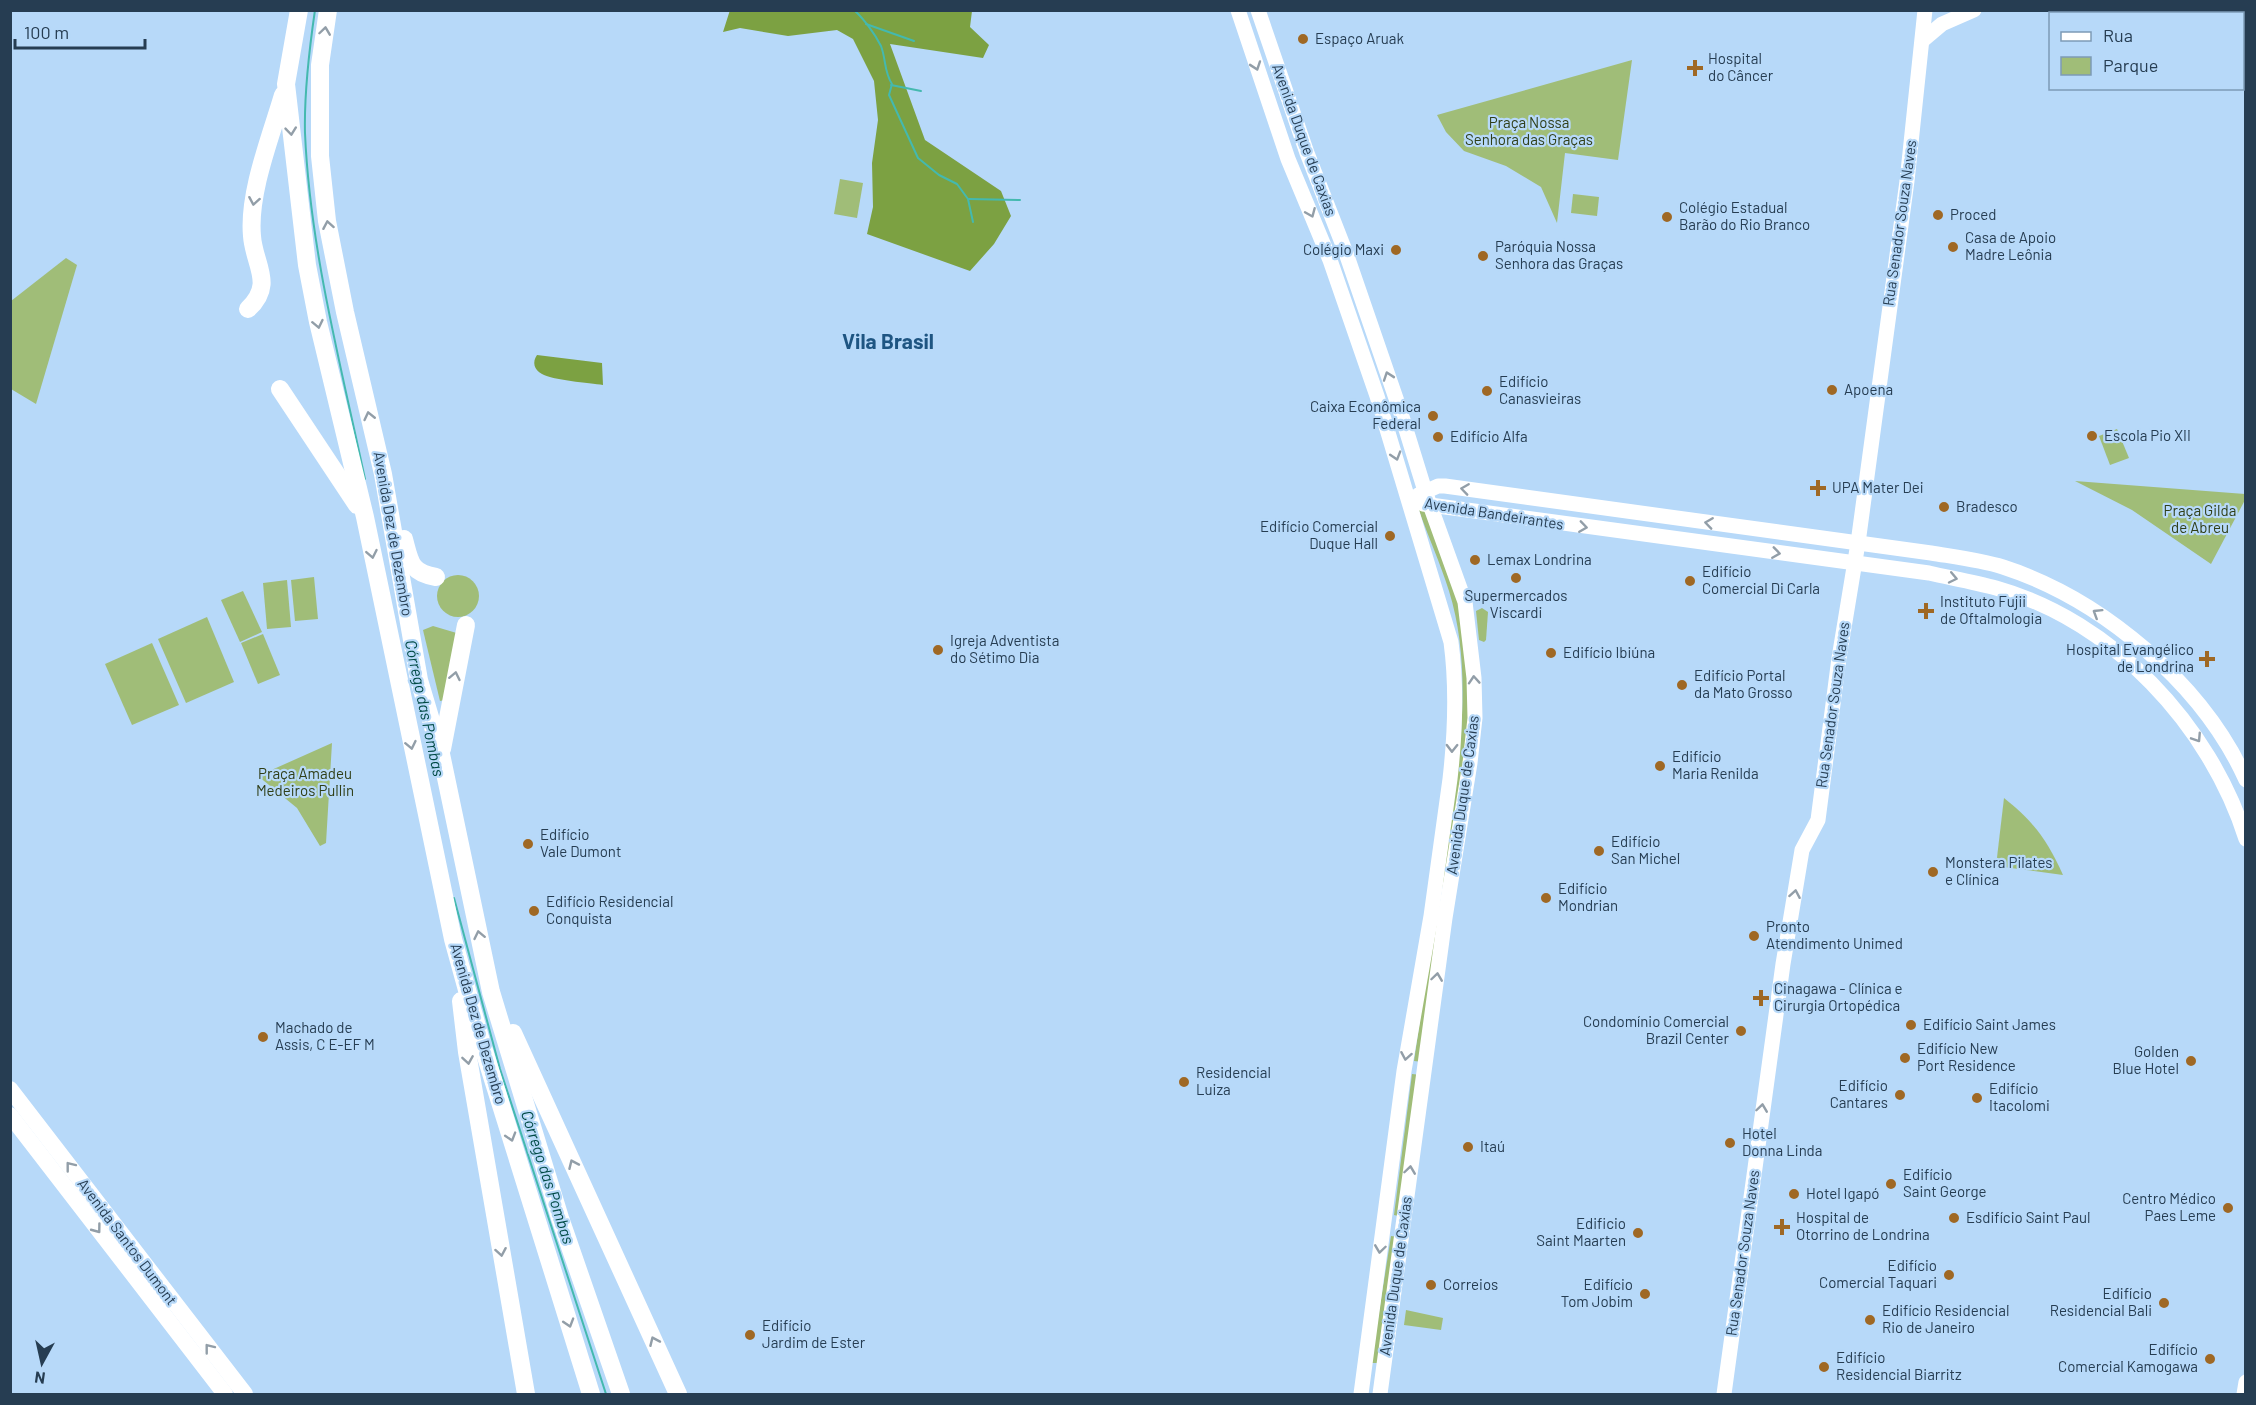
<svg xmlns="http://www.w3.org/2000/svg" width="2256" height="1405" font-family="Barlow,sans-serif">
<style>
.green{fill:#a0bd78}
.forest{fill:#7ca142}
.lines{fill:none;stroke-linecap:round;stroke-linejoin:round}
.stream{stroke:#44b9af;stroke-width:2}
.secondary{stroke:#fff;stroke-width:15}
.primary{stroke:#fff;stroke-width:16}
.trunk{stroke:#fff;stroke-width:18}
.oneway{stroke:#929ea8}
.poi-dot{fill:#9f6824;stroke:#b7d9f9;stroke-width:2}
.labels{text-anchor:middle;stroke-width:4.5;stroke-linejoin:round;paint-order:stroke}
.poi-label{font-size:15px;fill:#263d52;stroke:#b7d9f9;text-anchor:start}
.park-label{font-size:15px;fill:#2f3e17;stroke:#b7d9f9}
.street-label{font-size:15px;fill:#263d52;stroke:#b7d9f9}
.water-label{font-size:16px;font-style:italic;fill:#004a45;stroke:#b7d9f9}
.district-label{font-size:21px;font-weight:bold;fill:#1e5582;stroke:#b7d9f9}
</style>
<rect width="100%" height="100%" fill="#b7d9f9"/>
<g class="green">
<polygon points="1632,60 1618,160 1565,153 1557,223 1541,187 1506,166 1464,151 1446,132 1437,115"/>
<polygon points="840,179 863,183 857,218 834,214"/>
<polygon points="1573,194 1599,197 1597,216 1571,213"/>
<polygon points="66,258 77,265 36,404 11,389 11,301"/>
<polygon points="2117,429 2129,458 2110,465 2099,436"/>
<polygon points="2075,481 2245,494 2245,500 2211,564 2132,510"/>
<path d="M1417,505L1429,509L1464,612L1470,726L1452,855L1438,901C1452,804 1479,687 1449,591C1440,562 1427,534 1417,505Z"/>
<circle cx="458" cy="596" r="21"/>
<polygon points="314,577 318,619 295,621 291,580"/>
<polygon points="287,580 291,627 267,629 263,583"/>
<polygon points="243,591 262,632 240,642 221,600"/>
<polygon points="1482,608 1488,612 1486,640 1484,642 1479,640 1476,611"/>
<polygon points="207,617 234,682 186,703 158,639"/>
<polygon points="433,626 460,634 445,700 440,701 423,630"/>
<polygon points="263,634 280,675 258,684 241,643"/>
<polygon points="152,643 179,705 132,725 105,664"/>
<polygon points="332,743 326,843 320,846 297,808 258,776"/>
<path d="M2004,798C2034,822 2047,840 2063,875L1996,866Z"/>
<polygon points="1434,925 1442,927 1423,1062 1414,1061"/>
<polygon points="1412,1074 1421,1075 1402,1217 1394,1215"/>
<polygon points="1391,1236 1399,1237 1380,1363 1371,1363"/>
<polygon points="1406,1310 1443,1318 1441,1330 1404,1325"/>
</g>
<g class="forest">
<polygon points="730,10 972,11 970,27 989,45 983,58 890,44 925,140 1001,191 1011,216 994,244 970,271 867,234 873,207 872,163 878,120 874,81 853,39 837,30 788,36 740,28 723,32"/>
<path d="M537,355L602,363L603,385C590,383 551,380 542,374C534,370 532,362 537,355Z"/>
</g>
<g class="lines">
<g class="stream">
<path d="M315,10C309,51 304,92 305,133C310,250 341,365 365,479"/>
<path d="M854,10C864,19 875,34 881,46C886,59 884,72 892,84L889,95L918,158L939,175L957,184L968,199L973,222"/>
<polyline points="866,24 914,41"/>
<polyline points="891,85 921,91"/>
<polyline points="969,199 1020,200"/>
<polyline points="454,898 500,1069 606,1394"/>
</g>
<g class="secondary">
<path d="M1238,10L1288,159L1330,260L1377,396L1451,642C1457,687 1455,735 1450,779L1431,916L1404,1071L1361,1394"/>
<polyline points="1258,10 1307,153 1346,253 1400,410 1425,491 1465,602 1474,678 1475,718 1470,763 1445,918 1380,1394"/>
<polyline points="1923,40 1942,24 1974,10"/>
<path d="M1418,495L1438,486H1445L1931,553C1955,557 1980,560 2003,567C2102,599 2203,684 2246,780"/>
<path d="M1423,504L1929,573C1951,578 1974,582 1996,588C2113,621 2210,725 2246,839"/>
<polyline points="1724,1394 1783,964 1802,850 1818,820 1839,658 1858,543 1907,181 1925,10"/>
<polyline points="2244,1394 2246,1382"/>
</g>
<g class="primary">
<polyline points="10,1089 245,1394"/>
<polyline points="10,1115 225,1394"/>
</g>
<g class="trunk">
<polyline points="299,10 286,84 307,265 318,322 365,517 453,939 481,1041 591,1394"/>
<polyline points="328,10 320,65 320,156 327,221 345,312 383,474 419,680 441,754 491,992 560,1218 621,1394"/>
<path d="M248,309C275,284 254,265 252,236C248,193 271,136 283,95"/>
<polyline points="280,389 357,505"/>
<path d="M404,539C410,561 410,573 436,577"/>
<polyline points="442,749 466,625"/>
<polyline points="461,1001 467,1052 526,1394"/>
<polyline points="513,1033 678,1394"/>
</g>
</g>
<defs><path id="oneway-chevron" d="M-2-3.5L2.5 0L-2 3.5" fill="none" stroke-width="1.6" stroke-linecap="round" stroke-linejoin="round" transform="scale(1.5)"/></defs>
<g class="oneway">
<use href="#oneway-chevron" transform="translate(325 31) rotate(-82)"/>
<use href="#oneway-chevron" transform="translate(1256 66) rotate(71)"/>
<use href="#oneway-chevron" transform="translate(291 131) rotate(84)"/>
<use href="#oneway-chevron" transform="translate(254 201) rotate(100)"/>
<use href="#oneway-chevron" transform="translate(1311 213) rotate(67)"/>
<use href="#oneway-chevron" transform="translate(328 225) rotate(-100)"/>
<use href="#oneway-chevron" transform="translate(318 324) rotate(78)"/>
<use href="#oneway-chevron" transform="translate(1388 376) rotate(-109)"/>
<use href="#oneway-chevron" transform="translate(369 416) rotate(-103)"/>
<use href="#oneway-chevron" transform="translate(1396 456) rotate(73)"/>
<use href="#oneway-chevron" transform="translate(1465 489) rotate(-172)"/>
<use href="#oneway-chevron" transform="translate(1709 523) rotate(-172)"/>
<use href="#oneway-chevron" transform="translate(1583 527) rotate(8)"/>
<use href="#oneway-chevron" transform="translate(1776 553) rotate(8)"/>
<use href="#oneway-chevron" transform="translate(372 554) rotate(79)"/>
<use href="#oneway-chevron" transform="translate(1953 578) rotate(12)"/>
<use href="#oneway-chevron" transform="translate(2097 613) rotate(-148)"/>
<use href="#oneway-chevron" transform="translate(455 676) rotate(-78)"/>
<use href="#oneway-chevron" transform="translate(1474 680) rotate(-94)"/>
<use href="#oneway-chevron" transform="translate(2197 738) rotate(57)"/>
<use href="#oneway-chevron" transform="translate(411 745) rotate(78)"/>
<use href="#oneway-chevron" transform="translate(1452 748) rotate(91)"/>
<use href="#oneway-chevron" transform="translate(1795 894) rotate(-80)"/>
<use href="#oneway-chevron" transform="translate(479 935) rotate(-102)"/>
<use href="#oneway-chevron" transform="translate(1437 977) rotate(-82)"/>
<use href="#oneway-chevron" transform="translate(1406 1056) rotate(100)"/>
<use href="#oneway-chevron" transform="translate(468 1060) rotate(81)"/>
<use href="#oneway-chevron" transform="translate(1762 1108) rotate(-82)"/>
<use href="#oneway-chevron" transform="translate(511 1137) rotate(73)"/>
<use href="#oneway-chevron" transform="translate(573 1164) rotate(-114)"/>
<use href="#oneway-chevron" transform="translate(70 1166) rotate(-128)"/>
<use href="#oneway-chevron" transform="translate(1410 1170) rotate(-82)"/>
<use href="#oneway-chevron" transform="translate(97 1229) rotate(53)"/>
<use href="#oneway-chevron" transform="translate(1380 1249) rotate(98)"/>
<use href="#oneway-chevron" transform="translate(501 1252) rotate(80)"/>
<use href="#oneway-chevron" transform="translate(569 1323) rotate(73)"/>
<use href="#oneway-chevron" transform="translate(654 1341) rotate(-114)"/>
<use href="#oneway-chevron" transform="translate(209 1348) rotate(-128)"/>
</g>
<g class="poi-dot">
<circle cx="1303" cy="39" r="6"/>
<path d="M1692 59h6v6h6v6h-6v6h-6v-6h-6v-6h6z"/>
<circle cx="1938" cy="215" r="6"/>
<circle cx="1667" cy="217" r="6"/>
<circle cx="1953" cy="247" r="6"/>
<circle cx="1396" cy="250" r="6"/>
<circle cx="1483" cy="256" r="6"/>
<circle cx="1832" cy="390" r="6"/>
<circle cx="1487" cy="391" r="6"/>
<circle cx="1433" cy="416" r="6"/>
<circle cx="2092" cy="436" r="6"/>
<circle cx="1438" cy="437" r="6"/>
<path d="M1815 479h6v6h6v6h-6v6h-6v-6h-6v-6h6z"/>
<circle cx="1944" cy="507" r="6"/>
<circle cx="1390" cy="536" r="6"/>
<circle cx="1475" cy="560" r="6"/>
<circle cx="1516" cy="578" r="6"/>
<circle cx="1690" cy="581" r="6"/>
<path d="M1923 602h6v6h6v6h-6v6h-6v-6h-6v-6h6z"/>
<circle cx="938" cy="650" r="6"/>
<circle cx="1551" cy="653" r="6"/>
<path d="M2204 650h6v6h6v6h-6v6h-6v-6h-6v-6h6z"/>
<circle cx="1682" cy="685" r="6"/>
<circle cx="1660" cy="766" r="6"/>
<circle cx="528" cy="844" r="6"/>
<circle cx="1599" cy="851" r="6"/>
<circle cx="1933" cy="872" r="6"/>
<circle cx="1546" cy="898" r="6"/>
<circle cx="534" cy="911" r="6"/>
<circle cx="1754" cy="936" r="6"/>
<path d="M1758 989h6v6h6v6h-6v6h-6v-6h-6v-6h6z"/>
<circle cx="1911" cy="1025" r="6"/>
<circle cx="1741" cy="1031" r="6"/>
<circle cx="263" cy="1037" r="6"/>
<circle cx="1905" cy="1058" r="6"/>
<circle cx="2191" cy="1061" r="6"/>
<circle cx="1184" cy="1082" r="6"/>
<circle cx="1900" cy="1095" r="6"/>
<circle cx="1977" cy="1098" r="6"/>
<circle cx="1730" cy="1143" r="6"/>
<circle cx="1468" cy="1147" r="6"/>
<circle cx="1891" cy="1184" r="6"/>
<circle cx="1794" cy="1194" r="6"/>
<circle cx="2228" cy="1208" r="6"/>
<circle cx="1954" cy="1218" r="6"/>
<path d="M1779 1218h6v6h6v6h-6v6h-6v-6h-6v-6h6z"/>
<circle cx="1638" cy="1233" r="6"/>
<circle cx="1949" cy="1275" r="6"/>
<circle cx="1431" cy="1285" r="6"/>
<circle cx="1645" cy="1294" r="6"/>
<circle cx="2164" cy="1303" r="6"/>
<circle cx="1870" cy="1320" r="6"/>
<circle cx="750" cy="1335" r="6"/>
<circle cx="2210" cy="1359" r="6"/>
<circle cx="1824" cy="1367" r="6"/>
</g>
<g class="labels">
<g class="poi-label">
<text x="1315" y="44">Espaço Aruak</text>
<text x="1708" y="64">Hospital<tspan x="1708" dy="17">do Câncer</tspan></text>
<text x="1679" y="213">Colégio Estadual<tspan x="1679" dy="17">Barão do Rio Branco</tspan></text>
<text x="1950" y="220">Proced</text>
<text x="1965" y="243">Casa de Apoio<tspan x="1965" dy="17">Madre Leônia</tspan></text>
<text x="1495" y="252">Paróquia Nossa<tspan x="1495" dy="17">Senhora das Graças</tspan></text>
<text x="1384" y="255" text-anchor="end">Colégio Maxi</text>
<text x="1499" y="387">Edifício<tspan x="1499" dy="17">Canasvieiras</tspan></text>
<text x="1844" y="395">Apoena</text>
<text x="1421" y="412" text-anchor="end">Caixa Econômica<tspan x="1421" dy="17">Federal</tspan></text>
<text x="2104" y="441">Escola Pio XII</text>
<text x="1450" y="442">Edifício Alfa</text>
<text x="1832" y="493">UPA Mater Dei</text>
<text x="1956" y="512">Bradesco</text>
<text x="1378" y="532" text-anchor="end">Edifício Comercial<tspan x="1378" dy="17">Duque Hall</tspan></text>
<text x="1487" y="565">Lemax Londrina</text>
<text x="1702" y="577">Edifício<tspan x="1702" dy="17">Comercial Di Carla</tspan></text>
<text x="1516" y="601" text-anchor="middle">Supermercados<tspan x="1516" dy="17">Viscardi</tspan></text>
<text x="1940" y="607">Instituto Fujii<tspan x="1940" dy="17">de Oftalmologia</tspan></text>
<text x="950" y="646">Igreja Adventista<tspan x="950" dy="17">do Sétimo Dia</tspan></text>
<text x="2194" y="655" text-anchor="end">Hospital Evangélico<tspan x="2194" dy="17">de Londrina</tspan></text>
<text x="1563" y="658">Edifício Ibiúna</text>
<text x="1694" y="681">Edifício Portal<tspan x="1694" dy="17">da Mato Grosso</tspan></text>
<text x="1672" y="762">Edifício<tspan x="1672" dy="17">Maria Renilda</tspan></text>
<text x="540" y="840">Edifício<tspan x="540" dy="17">Vale Dumont</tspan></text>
<text x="1611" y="847">Edifício<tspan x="1611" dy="17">San Michel</tspan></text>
<text x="1945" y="868">Monstera Pilates<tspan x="1945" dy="17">e Clínica</tspan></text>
<text x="1558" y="894">Edifício<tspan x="1558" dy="17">Mondrian</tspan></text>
<text x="546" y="907">Edifício Residencial<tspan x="546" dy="17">Conquista</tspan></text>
<text x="1766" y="932">Pronto<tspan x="1766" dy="17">Atendimento Unimed</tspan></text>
<text x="1774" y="994">Cinagawa - Clínica e<tspan x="1774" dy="17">Cirurgia Ortopédica</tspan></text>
<text x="1729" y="1027" text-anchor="end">Condomínio Comercial<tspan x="1729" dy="17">Brazil Center</tspan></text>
<text x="1923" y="1030">Edifício Saint James</text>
<text x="275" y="1033">Machado de<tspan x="275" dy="17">Assis, C E-EF M</tspan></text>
<text x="1917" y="1054">Edifício New<tspan x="1917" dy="17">Port Residence</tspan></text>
<text x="2179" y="1057" text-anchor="end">Golden<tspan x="2179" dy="17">Blue Hotel</tspan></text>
<text x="1196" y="1078">Residencial<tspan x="1196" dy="17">Luiza</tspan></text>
<text x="1888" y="1091" text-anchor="end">Edifício<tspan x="1888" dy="17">Cantares</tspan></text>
<text x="1989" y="1094">Edifício<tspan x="1989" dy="17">Itacolomi</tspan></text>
<text x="1742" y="1139">Hotel<tspan x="1742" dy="17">Donna Linda</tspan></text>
<text x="1480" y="1152">Itaú</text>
<text x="1903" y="1180">Edifício<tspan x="1903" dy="17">Saint George</tspan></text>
<text x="1806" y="1199">Hotel Igapó</text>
<text x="2216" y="1204" text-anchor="end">Centro Médico<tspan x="2216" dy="17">Paes Leme</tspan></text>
<text x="1796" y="1223">Hospital de<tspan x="1796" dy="17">Otorrino de Londrina</tspan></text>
<text x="1966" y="1223">Esdifício Saint Paul</text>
<text x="1626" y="1229" text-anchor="end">Edificio<tspan x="1626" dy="17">Saint Maarten</tspan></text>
<text x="1937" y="1271" text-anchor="end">Edifício<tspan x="1937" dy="17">Comercial Taquari</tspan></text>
<text x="1443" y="1290">Correios</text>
<text x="1633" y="1290" text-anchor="end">Edifício<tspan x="1633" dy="17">Tom Jobim</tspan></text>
<text x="2152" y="1299" text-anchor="end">Edifício<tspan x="2152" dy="17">Residencial Bali</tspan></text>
<text x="1882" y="1316">Edifício Residencial<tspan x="1882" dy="17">Rio de Janeiro</tspan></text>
<text x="762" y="1331">Edifício<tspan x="762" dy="17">Jardim de Ester</tspan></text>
<text x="2198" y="1355" text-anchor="end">Edifício<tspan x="2198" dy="17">Comercial Kamogawa</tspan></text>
<text x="1836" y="1363">Edifício<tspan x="1836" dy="17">Residencial Biarritz</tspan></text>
</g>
<g class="park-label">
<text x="1529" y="128">Praça Nossa<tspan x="1529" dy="17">Senhora das Graças</tspan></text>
<text x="2200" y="516">Praça Gilda<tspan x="2200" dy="17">de Abreu</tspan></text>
<text x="305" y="779">Praça Amadeu<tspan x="305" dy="17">Medeiros Pullin</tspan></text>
</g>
<g class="street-label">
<text transform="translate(1304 140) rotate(70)" y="5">Avenida Duque de Caxias</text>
<text transform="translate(1900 223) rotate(-82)" y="5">Rua Senador Souza Naves</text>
<text transform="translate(1494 514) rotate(9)" y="5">Avenida Bandeirantes</text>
<text transform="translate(393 534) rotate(80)" y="5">Avenida Dez de Dezembro</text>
<text transform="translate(1833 705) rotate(-82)" y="5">Rua Senador Souza Naves</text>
<text transform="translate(1463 795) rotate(-82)" y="5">Avenida Duque de Caxias</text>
<text transform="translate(478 1024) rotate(74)" y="5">Avenida Dez de Dezembro</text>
<text transform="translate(127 1242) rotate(53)" y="5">Avenida Santos Dumont</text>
<text transform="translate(1743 1253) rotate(-82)" y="5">Rua Senador Souza Naves</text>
<text transform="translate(1396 1276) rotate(-82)" y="5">Avenida Duque de Caxias</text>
</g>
<g class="water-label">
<text transform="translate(425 708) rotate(78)" y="6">Córrego das Pombas</text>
<text transform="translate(548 1177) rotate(72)" y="6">Córrego das Pombas</text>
</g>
<g class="district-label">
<text x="888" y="349">Vila Brasil</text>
</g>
</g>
<rect width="2256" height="1405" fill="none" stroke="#263d52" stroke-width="24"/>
<rect x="2049" y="12" width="195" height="78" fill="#b7d9f9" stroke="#7d9bb6" stroke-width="1.5"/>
<rect x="2061" y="32" width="30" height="9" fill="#ffffff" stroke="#7d9bb6" stroke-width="1.5"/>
<text x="2103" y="42" font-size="18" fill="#263d52">Rua</text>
<rect x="2061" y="57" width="30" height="18" fill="#a0bd78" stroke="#7d9bb6" stroke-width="1.5"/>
<text x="2103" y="72" font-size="18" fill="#263d52">Parque</text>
<g transform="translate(42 1363) rotate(188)" stroke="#b7d9f9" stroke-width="4.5" paint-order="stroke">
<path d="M0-4.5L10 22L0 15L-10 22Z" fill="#263d52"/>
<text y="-9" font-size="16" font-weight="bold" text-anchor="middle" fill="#263d52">N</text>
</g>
<path d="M15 39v9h130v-9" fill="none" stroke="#263d52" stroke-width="3"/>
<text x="24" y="39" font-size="18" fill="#263d52" stroke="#b7d9f9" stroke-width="4.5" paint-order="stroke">100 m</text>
</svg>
